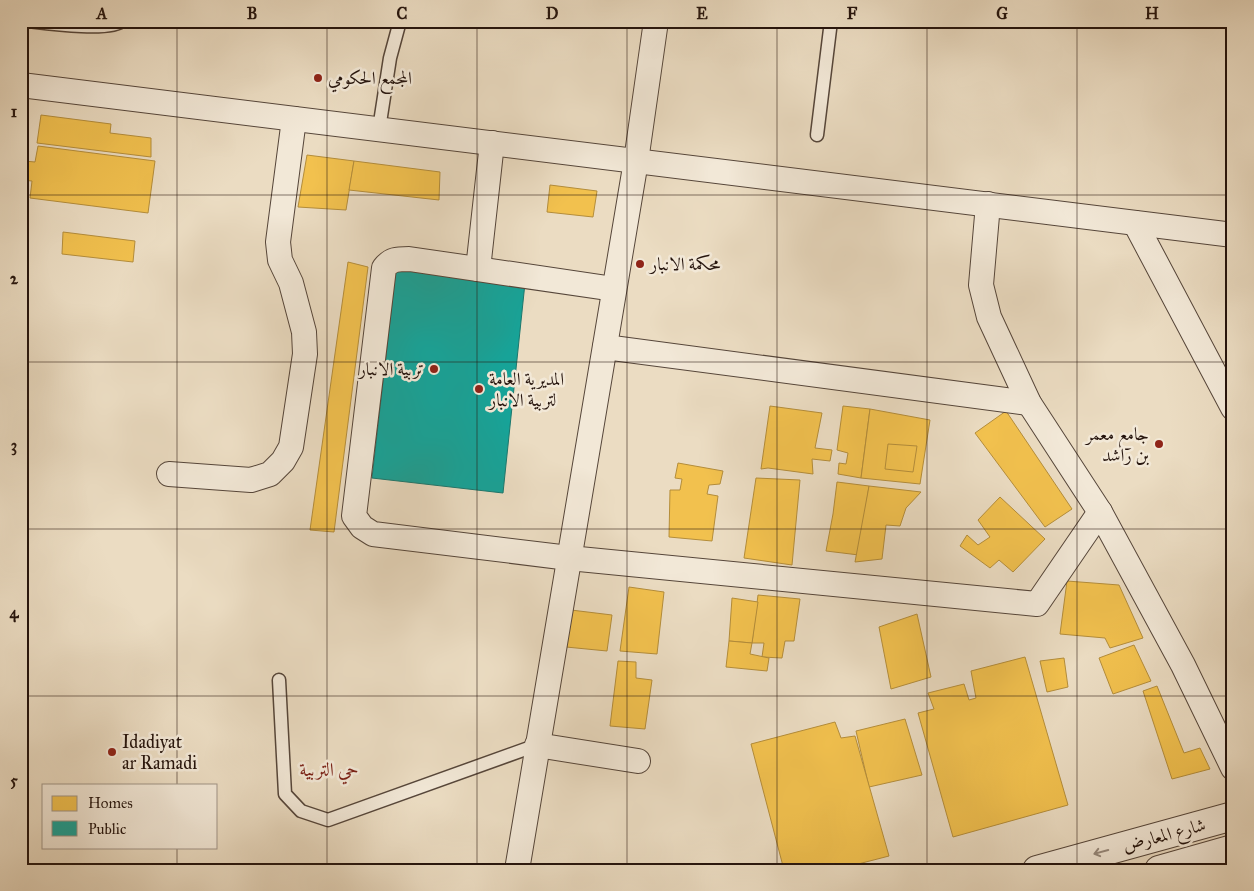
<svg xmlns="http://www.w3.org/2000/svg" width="1254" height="891" font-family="'IM FELL Great Primer',Amiri,serif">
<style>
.homes{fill:#f2c14e;stroke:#b48d3a}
.public{fill:#17a398;stroke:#1b786e}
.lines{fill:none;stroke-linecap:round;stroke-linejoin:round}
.service-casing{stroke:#56463a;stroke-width:15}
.minor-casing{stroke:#56463a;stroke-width:26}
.tertiary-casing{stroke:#56463a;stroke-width:30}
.service{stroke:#f2e8d7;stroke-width:12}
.minor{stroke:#f2e8d7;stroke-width:24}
.tertiary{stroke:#f2e8d7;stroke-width:28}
.oneway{stroke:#96897c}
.grid{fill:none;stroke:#25140d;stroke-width:1;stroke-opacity:0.55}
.poi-dot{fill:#8f2418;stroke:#f2e8d7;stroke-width:2}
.labels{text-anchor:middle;stroke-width:5;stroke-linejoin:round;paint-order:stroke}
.poi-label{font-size:18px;fill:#25140d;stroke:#f2e8d7;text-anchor:start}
.street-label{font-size:18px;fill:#25140d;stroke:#f2e8d7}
.neighbourhood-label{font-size:19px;fill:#7a1f14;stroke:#f2e8d7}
.neatline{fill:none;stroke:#25140d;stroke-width:2}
.grid-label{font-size:16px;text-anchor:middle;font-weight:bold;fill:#25140d}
</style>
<rect width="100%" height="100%" fill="#ebdcc2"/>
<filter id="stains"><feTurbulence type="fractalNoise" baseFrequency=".004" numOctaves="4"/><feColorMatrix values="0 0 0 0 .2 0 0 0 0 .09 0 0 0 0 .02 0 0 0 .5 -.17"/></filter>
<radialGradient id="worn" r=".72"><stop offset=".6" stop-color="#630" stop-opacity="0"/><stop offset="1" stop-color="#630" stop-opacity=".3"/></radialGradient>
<g class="homes">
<polygon points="41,115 111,124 110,133 151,138 151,157 37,143"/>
<polygon points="38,146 155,161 148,213 30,198 32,181 22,180 24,161 35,162"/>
<polygon points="307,155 354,161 346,210 298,207"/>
<polygon points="354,161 440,172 439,200 349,190"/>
<polygon points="550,185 597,191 593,217 547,212"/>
<polygon points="63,232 135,241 133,262 62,254"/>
<polygon points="348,262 368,267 334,532 310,530"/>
<polygon points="770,406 822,413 815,448 832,450 830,461 812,459 813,474 768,468 761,469"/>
<polygon points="843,406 870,409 861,478 838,474 839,463 846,464 848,453 837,450"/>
<polygon points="870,409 930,420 920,484 861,478"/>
<polygon points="1006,411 1072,509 1045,527 975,433"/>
<polygon points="888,444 917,446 913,472 885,469"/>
<polygon points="678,463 723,471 720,484 709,485 707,494 718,496 712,541 669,537 670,490 680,490 682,479 675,478"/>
<polygon points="756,478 800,480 792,565 744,558"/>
<polygon points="837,482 869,486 859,555 826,551 833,514"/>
<polygon points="869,486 921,492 906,508 900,526 886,525 882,559 855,562"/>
<polygon points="1000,497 1045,539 1013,572 999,560 990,568 960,546 967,535 978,545 990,537 978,520"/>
<polygon points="1067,581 1119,585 1143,638 1110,648 1105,638 1060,634"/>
<polygon points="629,587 664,592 657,654 620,651"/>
<polygon points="758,595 800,599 794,641 785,641 782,658 762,657 764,643 752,643"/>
<polygon points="732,598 758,602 752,643 729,641"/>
<polygon points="571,610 612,615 607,651 566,647"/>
<polygon points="917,614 931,677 891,689 879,627"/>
<polygon points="729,641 752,643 750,654 769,658 767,671 726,667"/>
<polygon points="1134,645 1151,681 1113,694 1099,658"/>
<polygon points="1025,657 1068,805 953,837 918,713 934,709 928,693 964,684 969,700 976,698 971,671"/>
<polygon points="1064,658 1068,687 1047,692 1040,661"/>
<polygon points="618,661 636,662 636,678 652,680 645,729 610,726"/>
<polygon points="1157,686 1184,753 1200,748 1210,769 1172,779 1143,691"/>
<polygon points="905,719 922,775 869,787 856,731"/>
<polygon points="835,722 841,738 855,736 889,856 835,870 784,870 751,744"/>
</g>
<polygon class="public" points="396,268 525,283 503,493 372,478"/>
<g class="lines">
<g class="service-casing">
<g id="service">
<path d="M28,21C45,23 111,32 122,21"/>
<polyline points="379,129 390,58 400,21"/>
<polyline points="817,135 831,21"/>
<polyline points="279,680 285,794 301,811 328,820 537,745"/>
</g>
</g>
<g class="minor-casing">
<g id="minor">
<path d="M21,85C425,135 829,185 1233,235"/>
<polyline points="988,204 981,285 989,317 1029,403 1100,512 1183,665 1233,768"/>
<polyline points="1135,223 1233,408"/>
<polyline points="478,269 492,143"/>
<path d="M614,289L409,259C397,259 391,259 384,268L354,516L362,527L373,534L569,558L1037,604L1100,512"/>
<polyline points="605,347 1029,403"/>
<polyline points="169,474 251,480 270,474 283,461 291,447 305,354 304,332 291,283 280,260 278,242 294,119"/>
<polyline points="537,745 638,761"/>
<polyline points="517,870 636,161 656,21"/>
</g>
</g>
<g class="tertiary-casing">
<g id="tertiary">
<polyline points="1037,870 1233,816"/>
<polyline points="1159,870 1233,849"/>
</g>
</g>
<use href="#service" class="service"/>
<use href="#minor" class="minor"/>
<use href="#tertiary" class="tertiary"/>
</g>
<defs><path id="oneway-shaft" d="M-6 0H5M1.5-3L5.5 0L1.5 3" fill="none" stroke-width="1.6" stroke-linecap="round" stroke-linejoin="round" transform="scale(1.25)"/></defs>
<use class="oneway" href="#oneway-shaft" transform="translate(1101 852) rotate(165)"/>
<path class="grid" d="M177,21V785M327,21V870M477,21V870M627,21V870M777,21V870M927,21V870M1077,21V870M21,195H1233M21,362H1233M21,529H1233M21,696H1233M177,847V870"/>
<g class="poi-dot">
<circle cx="318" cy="78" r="5"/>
<circle cx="640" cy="264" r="5"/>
<circle cx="434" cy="369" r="5"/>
<circle cx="479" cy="389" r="5"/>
<circle cx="1159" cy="444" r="5"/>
<circle cx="112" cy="752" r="5"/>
</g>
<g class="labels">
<g class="poi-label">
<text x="328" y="84">المجمع الحكومي</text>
<text x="650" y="270">محكمة الانبار</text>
<text x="424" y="375" text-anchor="end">تربية الانبار</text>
<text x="489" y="385">المديرية العامة<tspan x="489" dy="21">لتربية الانبار</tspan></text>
<text x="1149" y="440" text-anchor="end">جامع معمر<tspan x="1149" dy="21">بن راشد</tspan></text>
<text x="122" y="748">Idadiyat<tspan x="122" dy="21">ar Ramadi</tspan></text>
</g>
<g class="street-label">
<text transform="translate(1164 835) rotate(-15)" y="6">شارع المعارض</text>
</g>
<g class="neighbourhood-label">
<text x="329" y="776">حي التربية</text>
</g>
</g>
<rect width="1254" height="891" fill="none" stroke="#ebdcc2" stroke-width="55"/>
<rect x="42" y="784" width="175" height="65" fill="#f2e8d7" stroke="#a09386"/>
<rect x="52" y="796" width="25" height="15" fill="#f2c14e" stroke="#a09386"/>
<text x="88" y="808" font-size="15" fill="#25140d">Homes</text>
<rect x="52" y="821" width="25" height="15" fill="#17a398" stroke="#a09386"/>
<text x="88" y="834" font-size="15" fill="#25140d">Public</text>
<rect x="28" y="28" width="1198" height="836" class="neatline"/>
<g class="grid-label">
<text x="102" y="19">A</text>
<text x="252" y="19">B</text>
<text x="402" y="19">C</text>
<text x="552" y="19">D</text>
<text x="702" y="19">E</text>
<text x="852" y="19">F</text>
<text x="1002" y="19">G</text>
<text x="1152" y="19">H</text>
<text x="14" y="117">1</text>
<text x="14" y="284">2</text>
<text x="14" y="451">3</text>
<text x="14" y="618">4</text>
<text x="14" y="786">5</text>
</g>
<rect width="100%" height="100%" filter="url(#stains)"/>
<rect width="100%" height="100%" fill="url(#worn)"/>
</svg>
